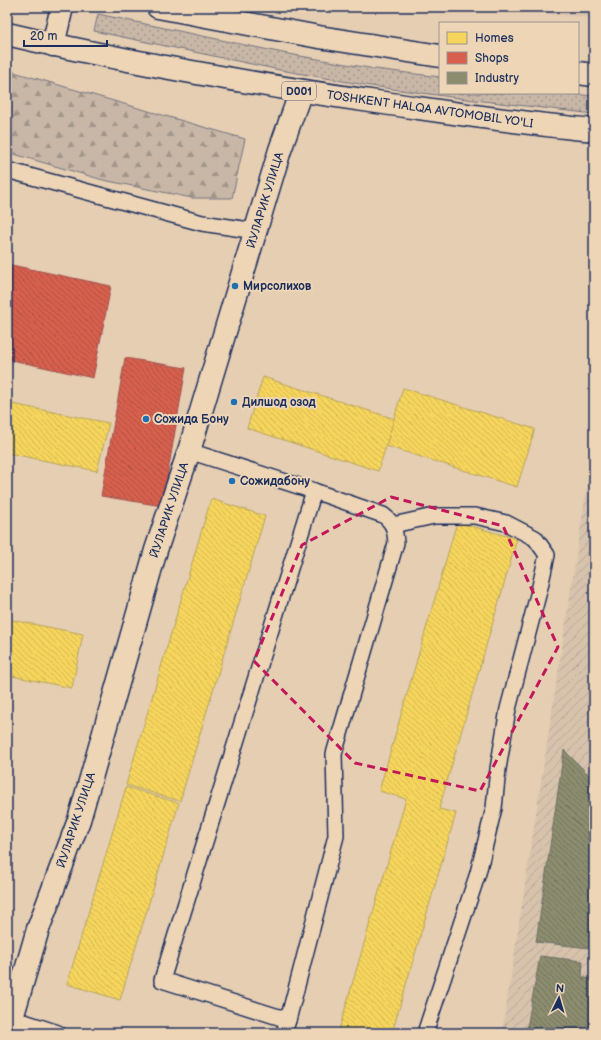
<svg xmlns="http://www.w3.org/2000/svg" width="601" height="1040" font-family="'Balsamiq Sans',sans-serif">
<style>
.built{fill:#d7c2ac}
.industrial{fill:url(#industrial-furrows)}
.grass{fill:url(#grass-dots);stroke:#727382}
.forest{fill:url(#forest-firs);stroke:#727382}
.homes{fill:url(#homes-back-hatch);stroke:#b4a35d}
.shops{fill:url(#shops-back-hatch);stroke:#9e5152}
.industry{fill:url(#industry-back-hatch);stroke:#6a7069}
.lines{fill:none;stroke-linecap:round;stroke-linejoin:round}
.service-casing{stroke:#1b2f5e;stroke-width:18}
.minor-casing{stroke:#1b2f5e;stroke-width:25}
.trunk-casing{stroke:#1b2f5e;stroke-width:25}
.service{stroke:#eed5b6;stroke-width:15}
.minor{stroke:#eed5b6;stroke-width:22}
.trunk{stroke:#eed5b6;stroke-width:22}
.marked{fill:none;stroke:#c2185b;stroke-width:3;stroke-dasharray:8 5;stroke-linejoin:round}
.poi-dot{fill:#1f6fb2;stroke:#eed5b6;stroke-width:1.5}
.labels{text-anchor:middle;stroke-width:4;stroke-linejoin:round;paint-order:stroke}
.shield{fill:#eed5b6;stroke:#5a6178;stroke-width:1}
.shield-label{font-size:11px;font-weight:bold;fill:#1b2f5e}
.street-label{font-size:12px;fill:#1b2f5e;stroke:#eed5b6}
.poi-label{font-size:12px;font-weight:bold;fill:#1b2f5e;stroke:#eed5b6;text-anchor:start}
</style>
<defs>
<pattern id="industrial-furrows" width="10" height="10" patternUnits="userSpaceOnUse"><rect width="10" height="10" fill="#d7c2ac"/><path d="M-1 1l2-2M0 10L10 0M9 11l2-2" fill="none" stroke="#b8a796"/></pattern>
<pattern id="grass-dots" width="8" height="8" patternUnits="userSpaceOnUse"><rect width="8" height="8" fill="#c8b7a6"/><path d="M2 2h.1M6 6h.1" fill="none" stroke="#a2958a" stroke-width="1.8" stroke-linecap="round"/></pattern>
<pattern id="forest-firs" width="22" height="20" patternUnits="userSpaceOnUse"><rect width="22" height="20" fill="#c8b7a6"/><path d="M5 1l3.5 6h-7zM16 11l3.5 6h-7z" fill="#a2958a"/></pattern>
<pattern id="homes-back-hatch" width="6" height="6" patternUnits="userSpaceOnUse"><rect width="6" height="6" fill="#f6d55c"/><path d="M-1 5l2 2M0 0l6 6M5-1l2 2" fill="none" stroke="#d2b752"/></pattern>
<pattern id="shops-back-hatch" width="6" height="6" patternUnits="userSpaceOnUse"><rect width="6" height="6" fill="#d6604d"/><path d="M-1 5l2 2M0 0l6 6M5-1l2 2" fill="none" stroke="#ad5043"/></pattern>
<pattern id="industry-back-hatch" width="6" height="6" patternUnits="userSpaceOnUse"><rect width="6" height="6" fill="#8c8c6e"/><path d="M-1 5l2 2M0 0l6 6M5-1l2 2" fill="none" stroke="#72735e"/></pattern>
</defs>
<rect width="100%" height="100%" fill="#e6ceb2"/>
<filter id="ink" filterUnits="userSpaceOnUse"><feTurbulence type="fractalNoise" baseFrequency=".025" numOctaves="2"/><feDisplacementMap in="SourceGraphic" scale="8" xChannelSelector="R" yChannelSelector="G"/><feConvolveMatrix kernelMatrix="1 2 1 2 8 2 1 2 1" color-interpolation-filters="sRGB"/></filter>
<g filter="url(#ink)">
<polygon class="built" points="481,7 594,7 594,18"/>
<polygon class="industrial" points="594,441 594,1033 502,1033"/>
<polygon class="grass" points="98,14 283,53 375,69 440,77 440,93 561,93 594,96 594,114 466,99 371,86 280,70 94,31"/>
<polygon class="forest" points="7,70 245,139 232,198 192,198 103,180 7,152"/>
<g class="homes">
<polygon points="263,377 395,419 378,471 247,428"/>
<polygon points="403,388 535,429 517,487 386,446"/>
<polygon points="7,403 109,423 97,471 7,453"/>
<polygon points="211,499 265,516 180,801 126,785"/>
<polygon points="457,522 517,539 439,809 456,813 392,1033 338,1033 406,799 379,791"/>
<polygon points="7,619 83,634 72,688 7,675"/>
<polygon points="126,787 179,803 120,1000 67,984"/>
</g>
<g class="shops">
<polygon points="7,264 111,286 93,378 7,359"/>
<polygon points="125,358 186,368 162,506 101,496"/>
</g>
<g class="industry">
<polygon points="564,750 594,780 594,908 589,948 536,942"/>
<polygon points="540,956 583,961 582,977 594,980 594,1033 526,1033"/>
</g>
<g class="lines">
<g class="service-casing">
<g id="service">
<polyline points="7,170 202,223 256,231"/>
<path d="M189,451L314,491L383,515C394,523 395,530 396,543L334,754L336,836L288,1020L284,1033"/>
<polyline points="393,525 434,516 475,516 506,523 535,538 547,555 539,591 508,709 498,769 494,808 478,873 425,1033"/>
<polyline points="12,1018 58,1033"/>
<polyline points="288,1020 162,980 314,491"/>
</g>
</g>
<g class="minor-casing">
<polyline id="minor" points="7,1028 12,1018 38,929 79,820 156,550 189,451 280,150 301,91"/>
</g>
<g class="trunk-casing">
<g id="trunk">
<polyline points="158,7 319,37 440,56"/>
<path d="M7,34C131,63 258,85 384,103C454,113 524,124 594,130"/>
<polyline points="53,45 62,7"/>
<polyline points="578,73 594,75"/>
</g>
</g>
<use href="#service" class="service"/>
<use href="#minor" class="minor"/>
<use href="#trunk" class="trunk"/>
</g>
</g>
<path class="marked" d="M391,497L503,526L558,647L480,791L355,763L254,661L302,545Z"/>
<g class="poi-dot">
<circle cx="235" cy="286" r="4"/>
<circle cx="234" cy="402" r="4"/>
<circle cx="146" cy="419" r="4"/>
<circle cx="232" cy="481" r="4"/>
</g>
<g class="labels">
<rect class="shield" x="282" y="82" width="34" height="18" rx="3"/>
<g class="shield-label">
<text x="299" y="95">D001</text>
</g>
<g class="street-label">
<text transform="translate(430 109) rotate(8)" y="4">TOSHKENT HALQA AVTOMOBIL YO'LI</text>
<text transform="translate(265 200) rotate(-73)" y="4">ЙУЛАРИК УЛИЦА</text>
<text transform="translate(169 510) rotate(-72)" y="4">ЙУЛАРИК УЛИЦА</text>
<text transform="translate(76 820) rotate(-72)" y="4">ЙУЛАРИК УЛИЦА</text>
</g>
<g class="poi-label">
<text x="243" y="290">Мирсолихов</text>
<text x="242" y="406">Дилшод озод</text>
<text x="154" y="423">Сожида Бону</text>
<text x="240" y="485">Сожидабону</text>
</g>
</g>
<rect width="601" height="1040" fill="none" stroke="#eed5b6" stroke-width="24"/>
<rect x="12" y="12" width="577" height="1016" fill="none" stroke="#1b2f5e" stroke-width="1.5" filter="url(#ink)"/>
<rect x="439" y="22" width="140" height="72" fill="#eed5b6" stroke="#9a9393"/>
<rect x="447" y="32" width="20" height="12" fill="#f6d55c" stroke="#9a9393"/>
<text x="475" y="42" font-size="12" fill="#1b2f5e">Homes</text>
<rect x="447" y="52" width="20" height="12" fill="#d6604d" stroke="#9a9393"/>
<text x="475" y="62" font-size="12" fill="#1b2f5e">Shops</text>
<rect x="447" y="72" width="20" height="12" fill="#8c8c6e" stroke="#9a9393"/>
<text x="475" y="82" font-size="12" fill="#1b2f5e">Industry</text>
<g transform="translate(559 998) rotate(5)" stroke="#eed5b6" stroke-width="3" paint-order="stroke">
<path d="M0-3L7 15L0 10L-7 15Z" fill="#1b2f5e"/>
<text y="-6" font-size="11" font-weight="bold" text-anchor="middle" fill="#1b2f5e">N</text>
</g>
<path d="M24 40v6h83v-6" fill="none" stroke="#1b2f5e" stroke-width="2"/>
<text x="30" y="40" font-size="12" fill="#1b2f5e" stroke="#eed5b6" stroke-width="3" paint-order="stroke">20 m</text>
</svg>
